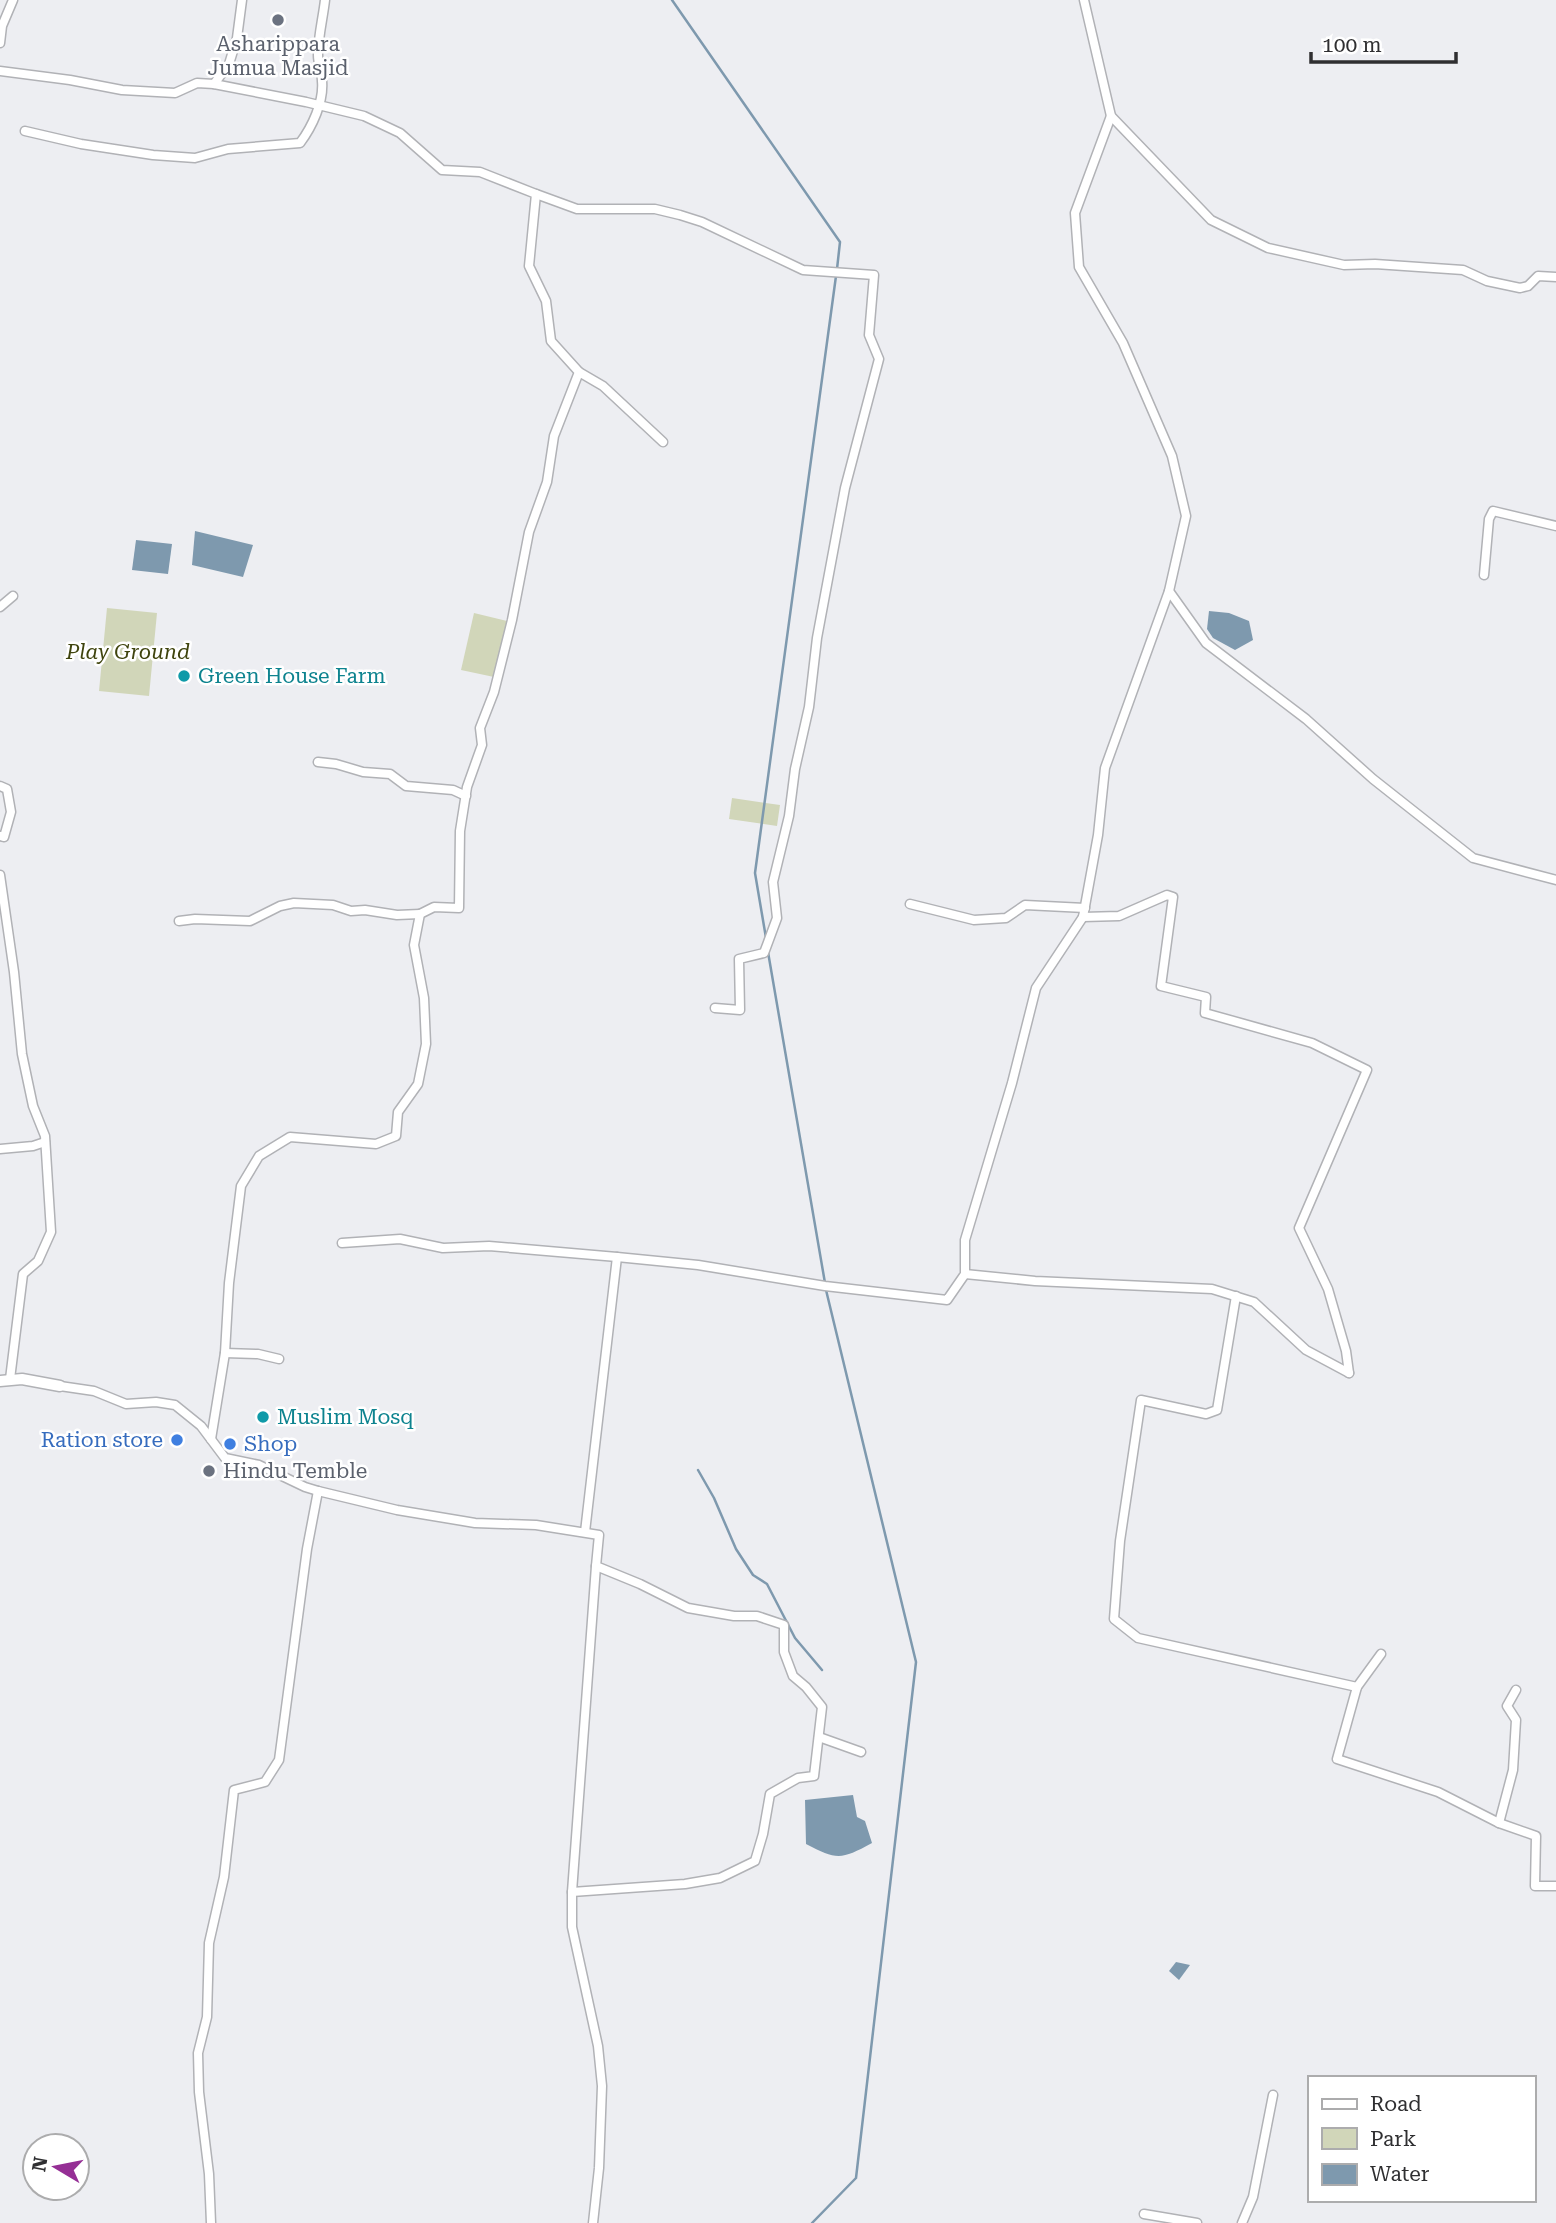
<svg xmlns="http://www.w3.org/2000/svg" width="1556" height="2223" font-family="'Roboto Serif',serif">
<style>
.green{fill:#d1d6b9}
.water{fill:#7e99ae}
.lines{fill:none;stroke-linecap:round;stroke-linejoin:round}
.stream{stroke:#7e99ae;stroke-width:2.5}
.minor-casing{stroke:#b1b2b6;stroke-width:11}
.tertiary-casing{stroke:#b1b2b6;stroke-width:13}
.minor{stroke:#fff;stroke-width:8}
.tertiary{stroke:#fff;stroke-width:10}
.worship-dot{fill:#6b7280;stroke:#fff;stroke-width:2.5}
.culture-dot{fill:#0f9aa8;stroke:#fff;stroke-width:2.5}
.shop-dot{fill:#3f7fe0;stroke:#fff;stroke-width:2.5}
.labels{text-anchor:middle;stroke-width:5;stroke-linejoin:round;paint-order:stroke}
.worship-label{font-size:21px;fill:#5b616d;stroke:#fff}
.park-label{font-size:21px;font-style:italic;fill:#3f440e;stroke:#fff}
.culture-label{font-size:21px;fill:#0d838f;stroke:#fff;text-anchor:start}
.shop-label{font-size:21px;fill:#366cbe;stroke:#fff;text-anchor:end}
</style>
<rect width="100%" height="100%" fill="#edeef2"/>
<g class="green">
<polygon points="107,608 157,613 149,696 99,691"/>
<polygon points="474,613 507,621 494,677 461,670"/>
<polygon points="732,798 780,805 777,826 729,819"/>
</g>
<g class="water">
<polygon points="195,531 253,545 243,577 192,565"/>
<polygon points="136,540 172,544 168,574 132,570"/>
<polygon points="1209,611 1229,613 1249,621 1253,640 1235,650 1213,638 1207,629"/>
<path d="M853,1795L857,1817L865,1821L872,1843C841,1860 837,1860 806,1844L805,1800Z"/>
<polygon points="1176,1962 1190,1965 1179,1980 1169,1971"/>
</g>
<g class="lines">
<g class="stream">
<polyline points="672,0 840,242 837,269"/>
<polyline points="766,938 755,873 836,276"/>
<polyline points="768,952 825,1283"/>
<polyline points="698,1470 714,1498 736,1549 753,1575 767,1584 795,1638 822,1670"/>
<polyline points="812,2223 856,2178 916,1662 826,1290"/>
</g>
<g class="minor-casing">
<g id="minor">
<polyline points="1084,0 1111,116 1075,213 1079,267 1123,343 1172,456 1186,516 1169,591 1206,643 1306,719 1373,779 1473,858 1556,880"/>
<polyline points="0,43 2,26 13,0"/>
<polyline points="0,71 70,80 122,90 175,93 197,83 214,84 306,102 364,116 400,133 442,170 480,172 536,194 529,266 546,301 551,341 579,372 554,436 547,482 529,532 512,620 494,692 480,728 482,745 467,787 460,831 459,908 434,907 420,914 414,945 424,998 426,1044 418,1084 398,1112 396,1136 376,1144 290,1137 259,1156 241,1186 229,1283 225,1353 211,1439"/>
<polyline points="214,84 229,64 237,38 242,0"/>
<polyline points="1111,116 1211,220 1268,248 1344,265 1375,264 1463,270 1487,281 1520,288 1528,286 1538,276 1556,277"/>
<path d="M25,131L81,144L153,155L195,158L228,149L300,143C312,127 324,102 322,81C322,73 318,64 318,55C318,37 323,18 325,0"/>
<polyline points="536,194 577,209 655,209 680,215 702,222 803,270 874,275 869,335 879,359 845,488 817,638 809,707 795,769 789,816 773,882 777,918 764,953 739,959 740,1010 715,1008"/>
<polyline points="579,372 603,386 663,442"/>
<polyline points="1484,575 1489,519 1493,511 1556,526"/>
<polyline points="0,607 13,596"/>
<polyline points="318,762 336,764 363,772 390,774 406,786 453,790 466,796"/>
<polyline points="0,786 7,789 11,812 4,837 0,836"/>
<polyline points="0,875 14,972 22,1054 33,1106 45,1136 51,1232 38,1261 23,1274 10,1379"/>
<polyline points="910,904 974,920 1006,918 1025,905 1085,908"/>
<polyline points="1083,917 1119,916 1167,895 1173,897 1161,986 1206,997 1205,1013 1312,1043 1367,1070 1299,1228 1328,1289 1346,1351 1349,1373"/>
<polyline points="179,921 195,919 250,921 280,906 294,903 333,905 351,911 365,910 397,915 420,914"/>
<polyline points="0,1149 33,1146 45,1142"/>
<polyline points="342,1243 400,1239 443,1248 489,1246 617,1257 698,1265 825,1286 947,1300 965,1274 965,1240 1012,1083 1036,988 1083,917 1098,835 1105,768 1169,591"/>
<polyline points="965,1274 1035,1281 1212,1289 1254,1302 1306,1350 1349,1373"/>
<polyline points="1236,1296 1217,1410 1206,1414 1141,1400 1120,1541 1114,1619 1138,1638 1357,1687"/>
<polyline points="225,1353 258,1354 279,1359"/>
<polyline points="60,1386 94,1391 126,1404 156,1402 175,1405 201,1426 225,1458 259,1465 305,1487 318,1491 397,1510 475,1523 536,1525 599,1535 596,1566 640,1584 688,1608 734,1616 757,1616 784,1625 784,1652 793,1676 806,1687 822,1707 814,1776 798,1778 770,1794 763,1834 755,1861 720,1878 685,1884 572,1892 572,1927 598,2046 602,2086 599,2168 593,2223"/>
<polyline points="585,1532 617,1257"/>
<polyline points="1381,1654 1357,1687 1337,1759 1438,1792 1499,1823"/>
<polyline points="1516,1690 1507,1706 1516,1720 1513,1770 1499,1823 1536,1836 1535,1886 1556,1886"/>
<polyline points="819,1737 861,1752"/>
<polyline points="572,1892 596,1566"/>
<polyline points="1144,2214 1197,2223"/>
<polyline points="211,2223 209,2174 199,2092 198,2053 207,2017 209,1943 224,1877 234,1790 265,1782 279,1760 307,1549 318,1491"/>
<polyline points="1242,2223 1253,2197 1273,2095"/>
</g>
</g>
<g class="tertiary-casing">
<polyline id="tertiary" points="0,1381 22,1379 60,1386"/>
</g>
<use href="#minor" class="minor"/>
<use href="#tertiary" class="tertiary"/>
</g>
<g class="worship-dot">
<circle cx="278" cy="20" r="7"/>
<circle cx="209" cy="1471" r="7"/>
</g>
<g class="culture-dot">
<circle cx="184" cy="676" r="7"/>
<circle cx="263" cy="1417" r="7"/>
</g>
<g class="shop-dot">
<circle cx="177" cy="1440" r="7"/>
<circle cx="230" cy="1444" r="7"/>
</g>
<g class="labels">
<g class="worship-label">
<text x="278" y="51">Asharippara<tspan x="278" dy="24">Jumua Masjid</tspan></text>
<text x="223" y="1478" text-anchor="start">Hindu Temble</text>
</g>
<g class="park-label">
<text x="128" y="659">Play Ground</text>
</g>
<g class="culture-label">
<text x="198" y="683">Green House Farm</text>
<text x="277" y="1424">Muslim Mosq</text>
</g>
<g class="shop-label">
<text x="163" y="1447">Ration store</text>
<text x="244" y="1451" text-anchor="start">Shop</text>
</g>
</g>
<rect x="1308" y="2076" width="228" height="126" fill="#ffffff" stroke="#acacad" stroke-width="2"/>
<rect x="1322" y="2099" width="35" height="10" fill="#ffffff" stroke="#acacad" stroke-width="2"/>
<text x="1370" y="2111" font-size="21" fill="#2f2f31">Road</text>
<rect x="1322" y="2128" width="35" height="21" fill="#d1d6b9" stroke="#acacad" stroke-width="2"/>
<text x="1370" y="2146" font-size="21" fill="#2f2f31">Park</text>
<rect x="1322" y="2164" width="35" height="21" fill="#7e99ae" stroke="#acacad" stroke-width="2"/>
<text x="1370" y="2181" font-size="21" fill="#2f2f31">Water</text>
<g transform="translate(56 2167) rotate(280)"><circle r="33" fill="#ffffff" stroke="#acacad" stroke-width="2"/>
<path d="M0-5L12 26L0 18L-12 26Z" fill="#952f95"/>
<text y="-10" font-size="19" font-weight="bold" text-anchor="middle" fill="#2f2f31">N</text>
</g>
<path d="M1311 52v10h145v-10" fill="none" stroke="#2f2f31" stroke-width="3.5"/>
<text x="1322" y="52" font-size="21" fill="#2f2f31" stroke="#ffffff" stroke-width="5" paint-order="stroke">100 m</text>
</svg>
